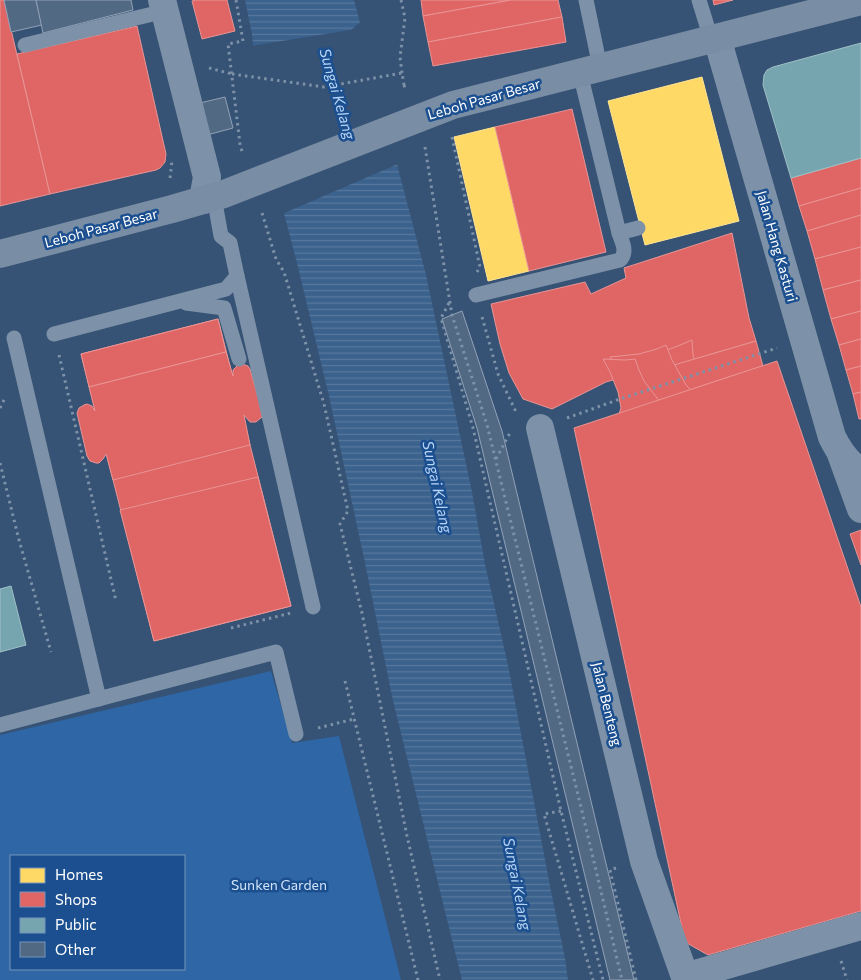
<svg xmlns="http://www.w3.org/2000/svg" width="861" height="980" font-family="Commissioner,sans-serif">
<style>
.green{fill:#2f66a5;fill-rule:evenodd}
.water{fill:url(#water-rules)}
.pier{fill:#365274}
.homes{fill:#ffd966;stroke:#ffe494}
.shops{fill:#e06666;stroke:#e99494}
.public{fill:#76a5af;stroke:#9fc0c7}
.building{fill:#526984;stroke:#92a2b6}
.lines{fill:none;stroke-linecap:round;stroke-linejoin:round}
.path{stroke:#7d92a8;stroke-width:3;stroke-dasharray:2.5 4;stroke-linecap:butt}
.lane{stroke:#7d92a8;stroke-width:15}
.street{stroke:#7d92a8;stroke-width:28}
.secondary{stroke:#798da4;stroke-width:28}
.path-bridge{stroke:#7d92a8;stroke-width:3;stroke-dasharray:2.5 4;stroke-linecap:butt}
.labels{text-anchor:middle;stroke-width:5;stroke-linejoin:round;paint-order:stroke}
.street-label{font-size:14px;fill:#fff;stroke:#1b4f8f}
.park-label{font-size:14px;fill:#cfe3fa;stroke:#1b4f8f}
.water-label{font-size:15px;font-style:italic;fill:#b5d3f5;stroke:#1b4f8f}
</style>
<defs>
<pattern id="water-rules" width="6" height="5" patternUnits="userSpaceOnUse" patternTransform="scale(1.25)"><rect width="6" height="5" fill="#3b618d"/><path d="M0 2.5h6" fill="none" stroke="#58799e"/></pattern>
</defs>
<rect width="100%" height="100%" fill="#365274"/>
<path class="green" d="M271,671L292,743L339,736L401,980H0V735ZM11,856H184V969H11Z"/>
<polygon class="water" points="245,0 354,0 426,275 472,492 485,564 508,665 551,891 565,958 568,980 462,980 393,701 364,558 329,396 296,259 264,138 257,93 252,34"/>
<polygon class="pier" points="362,21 400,163 282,214 261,138 255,93 251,46 351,30"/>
<g class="homes">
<polygon points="702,77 739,221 645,245 608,101"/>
<polygon points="495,127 529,271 488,281 454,137"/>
</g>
<g class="shops">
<polygon points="0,0 4,0 50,194 0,206"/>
<polygon points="195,0 227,0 235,31 202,39 192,1"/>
<polygon points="421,0 511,0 423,16"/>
<polygon points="511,0 558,0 562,17 428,42 423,16"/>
<polygon points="713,0 733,0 714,5"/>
<polygon points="562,17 566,42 433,66 428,42"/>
<polygon points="137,26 166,154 165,162 160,168 156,170 50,194 17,54"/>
<polygon points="572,109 606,252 529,271 495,127"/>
<polygon points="861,158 861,188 799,206 791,178"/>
<polygon points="861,188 861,215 807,231 799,206"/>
<polygon points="861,215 861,247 815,259 807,231"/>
<polygon points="732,233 749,318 756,341 641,375 613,380 606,382 552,409 523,399 509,373 500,344 491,304 585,282 591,294 626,278 624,268"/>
<polygon points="861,247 861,280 823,290 815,259"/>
<polygon points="861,280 861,311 831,319 823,290"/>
<polygon points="861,311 861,339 839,345 831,319"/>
<polygon points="218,319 291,606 154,641 81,354"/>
<polygon points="218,319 226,352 89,387 81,354"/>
<polygon points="861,339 861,366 846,370 839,345"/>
<polygon points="692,340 693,355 695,363 701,378 711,390 701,389 696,390 683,395 681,385 673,371 668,365 651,353 664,351 678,346"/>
<polygon points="756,341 763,366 683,392 674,365"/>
<polygon points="666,345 672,360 686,385 699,398 670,402 654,406 634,416 626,423 629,406 627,393 622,377 610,357 639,354 657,349"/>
<polygon points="226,352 233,376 233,370 237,366 242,364 248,366 250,369 262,411 262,417 256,422 250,422 244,415 250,445 113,480 106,454 103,459 99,463 96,463 90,461 87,456 77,413 79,408 84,405 87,404 92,406 95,411 89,387"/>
<polygon points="603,359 625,360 635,359 639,370 644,381 660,402 644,406 618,417 621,408 618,392 610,372"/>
<polygon points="777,361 861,607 861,911 708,955 685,942 574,428"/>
<polygon points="861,366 861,392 853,394 846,370"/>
<polygon points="861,392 861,419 859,419 853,394"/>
<polygon points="258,477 291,606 154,641 120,510"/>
<polygon points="861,530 861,565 850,534"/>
</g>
<g class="public">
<polygon points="861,43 861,158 791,178 763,85 764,75 767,70 773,67"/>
<polygon points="11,586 26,645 0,652 0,589"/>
</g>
<g class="building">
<polygon points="4,0 36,0 42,25 11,32"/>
<polygon points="36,0 131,0 133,10 43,33"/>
<polygon points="225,97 233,128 207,135 200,103"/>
<polygon points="462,311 502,431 634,980 610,980 477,428 442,319"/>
</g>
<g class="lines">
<g class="path">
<polyline points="236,0 243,41 228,44 240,144 243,155"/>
<polyline points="401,0 405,18 400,57 402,73"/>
<polyline points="209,68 232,74"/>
<polyline points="404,85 406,91"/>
<polyline points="452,137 480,267 477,272"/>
<polyline points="425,147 452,315 487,425 581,807 622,980"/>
<polyline points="170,178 172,161"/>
<polyline points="262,213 276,259 284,272 324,404 348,511 340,524 362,613 407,836 440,980"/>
<polyline points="449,303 441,318 473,428 561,811 603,980"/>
<polyline points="482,317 498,374 516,412"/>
<polyline points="59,355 116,601"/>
<polyline points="0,408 5,398"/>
<polyline points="567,418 620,399 777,348"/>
<polyline points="496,459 511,431"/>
<polyline points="0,463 19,540 51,652"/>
<polyline points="231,628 291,613"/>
<polyline points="345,681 418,980"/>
<polyline points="318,728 354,719"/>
<polyline points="561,811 544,814 593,980"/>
<polyline points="616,868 610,870 636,980"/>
<polyline points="841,961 847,980"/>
</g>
<g class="lane">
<polyline points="586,0 600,67"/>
<polyline points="699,0 711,39"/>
<polyline points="25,45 165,11"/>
<polyline points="619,233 638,228"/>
<polyline points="237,276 313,607"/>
<path d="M476,295L620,260C628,252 622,242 619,233L580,73"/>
<polyline points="186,303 224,308 239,359"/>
<polyline points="54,334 226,289 237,276 230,243 221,236 214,197"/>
<polyline points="14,338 99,699"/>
<polyline points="0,725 276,652 296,734"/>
</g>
<g class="street">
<polyline points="162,0 207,177 203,200"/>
<path d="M717,38L832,437C839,451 847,464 861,471"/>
<polyline points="540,428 644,861 685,977 861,926"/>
<polyline points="841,454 861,509"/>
</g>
<polyline class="secondary" points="0,254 172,209 224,194 453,105 861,1"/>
<polyline class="path-bridge" points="232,74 324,87 402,73 404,85"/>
</g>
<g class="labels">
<g class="street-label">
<text transform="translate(484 99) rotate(-16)" y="5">Leboh Pasar Besar</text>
<text transform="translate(101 228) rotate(-15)" y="5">Leboh Pasar Besar</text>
<text transform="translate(777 246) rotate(74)" y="5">Jalan Hang Kasturi</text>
<text transform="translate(607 704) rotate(76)" y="5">Jalan Benteng</text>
</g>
<g class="park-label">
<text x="279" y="890">Sunken Garden</text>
</g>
<g class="water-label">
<text transform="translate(337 94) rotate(74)" y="5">Sungai Kelang</text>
<text transform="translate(437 487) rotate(78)" y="5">Sungai Kelang</text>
<text transform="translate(517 884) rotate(79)" y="5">Sungai Kelang</text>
</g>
</g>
<rect x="10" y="855" width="175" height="115" fill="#1b4f8f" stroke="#7695bc"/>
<rect x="20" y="868" width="25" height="15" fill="#ffd966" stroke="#7695bc"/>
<text x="55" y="880" font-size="15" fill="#ffffff">Homes</text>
<rect x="20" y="892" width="25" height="15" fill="#e06666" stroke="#7695bc"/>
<text x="55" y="905" font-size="15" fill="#ffffff">Shops</text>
<rect x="20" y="918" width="25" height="15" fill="#76a5af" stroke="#7695bc"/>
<text x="55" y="930" font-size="15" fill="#ffffff">Public</text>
<rect x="20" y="942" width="25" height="15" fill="#526984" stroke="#7695bc"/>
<text x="55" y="955" font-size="15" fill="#ffffff">Other</text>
</svg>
